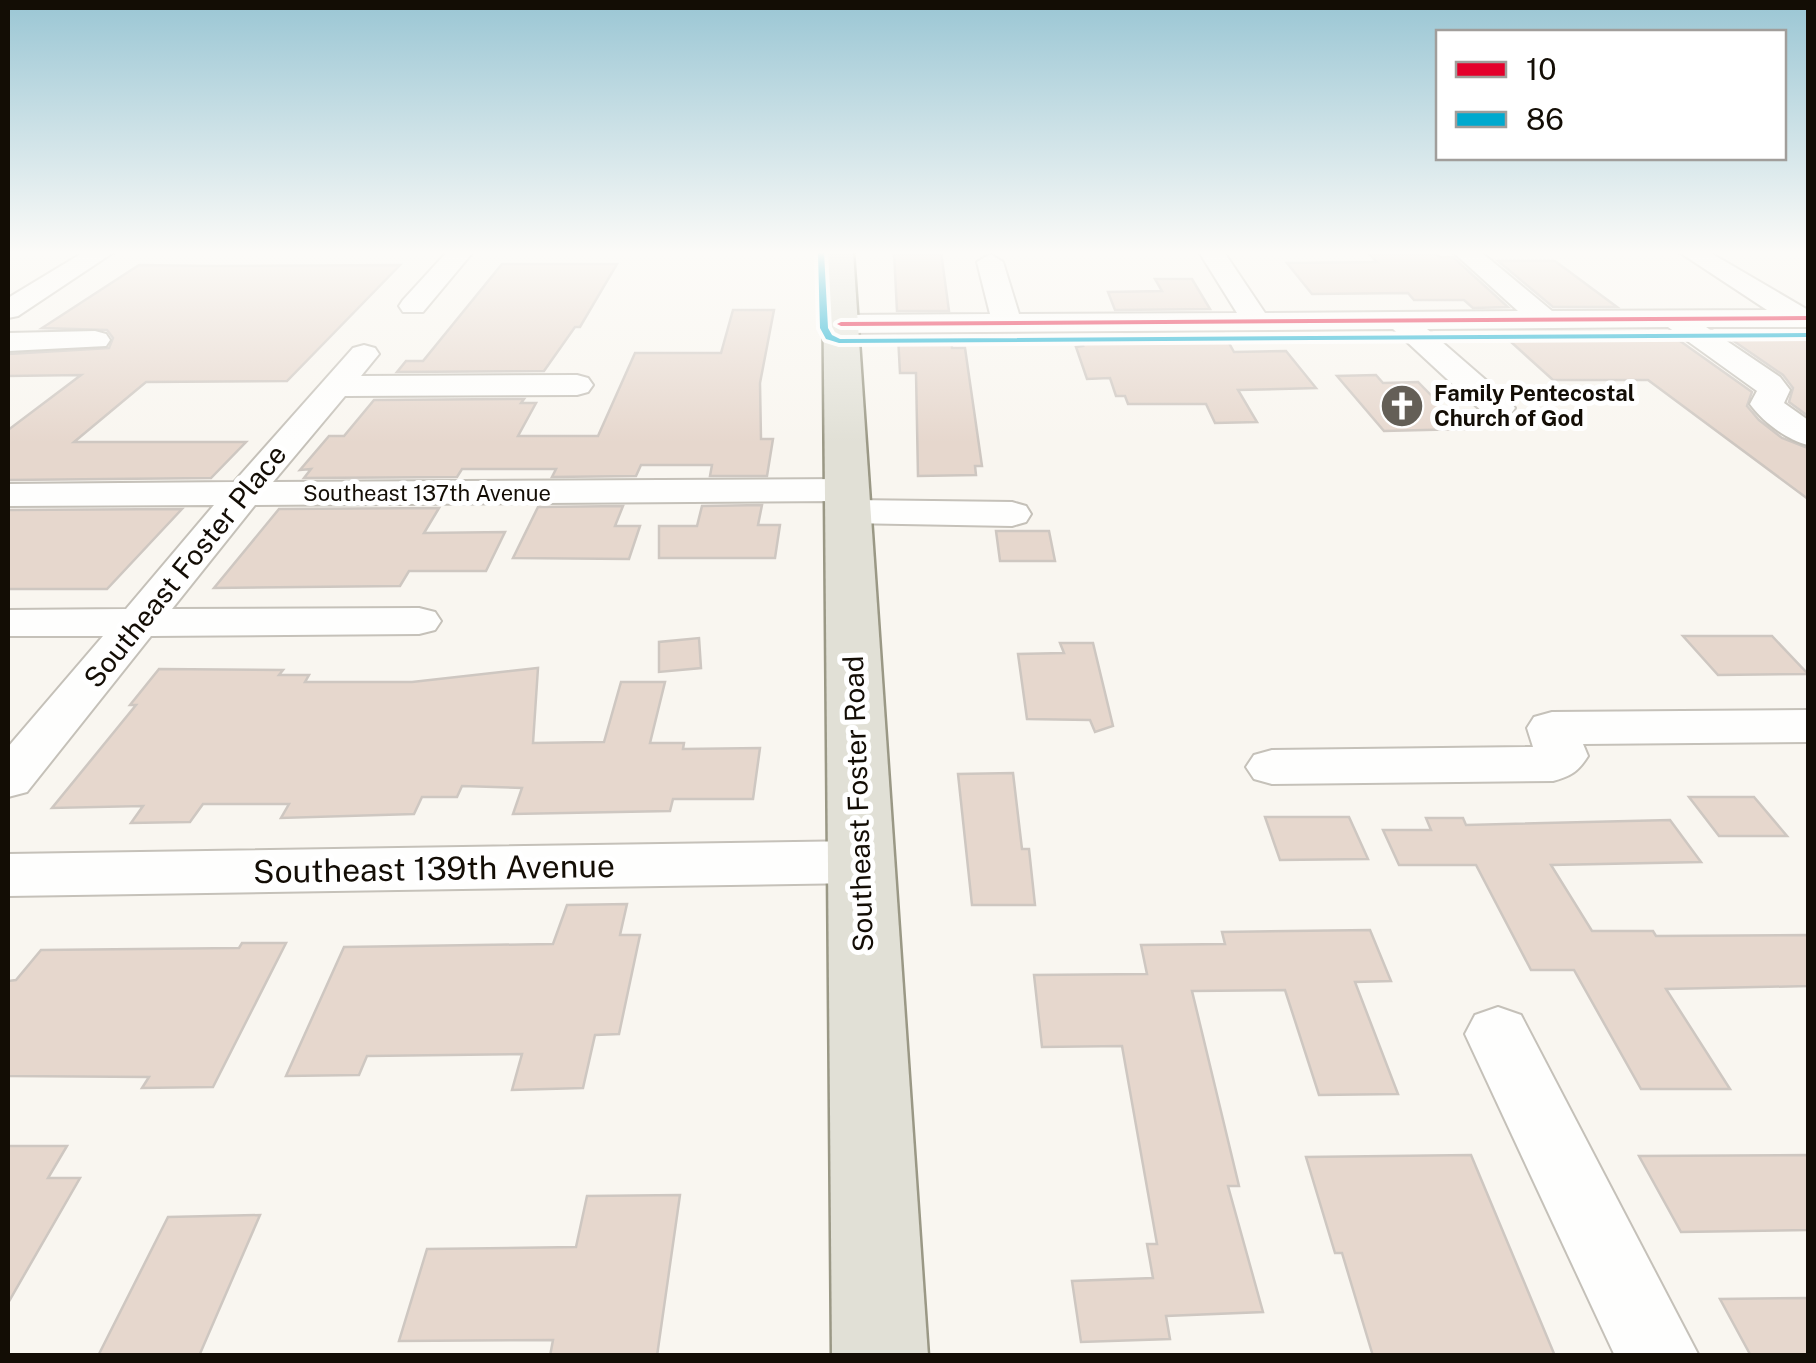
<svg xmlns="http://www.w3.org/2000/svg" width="1816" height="1363" font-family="'Public Sans',sans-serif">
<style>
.building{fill:#e6d7cd;stroke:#cec7c1;stroke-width:2.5}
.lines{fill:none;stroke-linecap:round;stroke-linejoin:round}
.minor-casing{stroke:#c5c1b9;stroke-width:4}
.major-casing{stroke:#9a9885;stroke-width:5}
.minor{fill:#fefefd;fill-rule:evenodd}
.major{fill:#e1e0d6;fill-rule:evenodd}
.bus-1-casing{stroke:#fff;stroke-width:8}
.bus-2-casing{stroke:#fff;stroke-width:8}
.bus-1{fill:#e4002b;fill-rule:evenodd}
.bus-2{fill:#00a9ce;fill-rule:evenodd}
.labels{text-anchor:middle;stroke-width:10;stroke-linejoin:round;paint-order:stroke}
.far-poi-label{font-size:22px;font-weight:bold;fill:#130d05;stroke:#fff;text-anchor:start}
.far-street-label{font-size:22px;fill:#130d05;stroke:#fff}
.street-label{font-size:28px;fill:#130d05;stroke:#fff}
.near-street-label{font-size:32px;fill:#130d05;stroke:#fff}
</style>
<rect width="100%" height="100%" fill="#f9f6f0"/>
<g class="building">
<polygon points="894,252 941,252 949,311 897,311"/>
<polygon points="1367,252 1434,252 1439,257 1453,257 1508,307 1473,308 1464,300 1414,300 1408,293 1312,294 1287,263 1377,262"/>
<polygon points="1498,261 1555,261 1617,307 1553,307"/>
<polygon points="502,264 617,264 580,327 575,327 544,371 397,372 406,361 423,361"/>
<polygon points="139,265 217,266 400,265 287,381 146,382 74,442 246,442 211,478 8,480 8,430 81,375 8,376 8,354 109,348 113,338 107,330 42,328"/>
<polygon points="1155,279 1192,279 1210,309 1115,310 1108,292 1162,291"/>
<polygon points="733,310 774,310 760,383 761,439 773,439 767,476 710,476 712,465 641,465 636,476 552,477 556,469 462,469 457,477 304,478 311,469 300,470 329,436 344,436 374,400 524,399 521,403 536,403 518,436 598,436 635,353 721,353"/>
<polygon points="1649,331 1656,336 1673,336 1752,392 1747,406 1759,420 1782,438 1808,448 1808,499 1648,380 1553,380 1500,332"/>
<polygon points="1224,334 1234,352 1286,351 1316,388 1238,390 1257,422 1215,423 1206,404 1128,404 1125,396 1116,396 1110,378 1087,379 1076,347 1083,346 1081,341 1128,341 1125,335"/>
<polygon points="1725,335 1808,335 1808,416 1789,402 1793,388 1783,375"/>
<polygon points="898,336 951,336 952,348 965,348 982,466 975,466 976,475 918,476 916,373 900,373"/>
<polygon points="1376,375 1383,383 1418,382 1464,429 1384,431 1337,376"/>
<polygon points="762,505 758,525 780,525 775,558 659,558 659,526 697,526 702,506"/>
<polygon points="623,506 615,526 640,526 629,559 513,558 538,507"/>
<polygon points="439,508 424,533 505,532 486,571 409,571 400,586 214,588 279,509"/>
<polygon points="182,509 107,589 8,589 8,510"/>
<polygon points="996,531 1049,531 1055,561 1000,561"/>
<polygon points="1683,636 1772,636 1808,674 1718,675"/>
<polygon points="699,638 701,668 659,672 659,642"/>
<polygon points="1060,643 1093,643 1113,726 1095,732 1090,720 1027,719 1018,654 1064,653"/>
<polygon points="538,668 533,743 604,742 621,682 665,682 650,743 684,743 683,749 760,748 753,799 673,799 670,811 513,814 522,788 462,786 457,797 422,797 414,814 281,818 289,804 203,804 190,822 131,823 143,806 52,808 136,705 130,705 159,669 283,670 279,675 309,675 305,682 412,682"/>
<polygon points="1013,773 1022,849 1029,849 1035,905 972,905 958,774"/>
<polygon points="1689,797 1754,797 1787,836 1719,836"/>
<polygon points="1265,817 1349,817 1368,859 1280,860"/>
<polygon points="1426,818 1463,818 1466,825 1670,820 1701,862 1551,865 1592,931 1653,931 1656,936 1808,935 1808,986 1666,989 1730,1089 1641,1089 1574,970 1531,970 1476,865 1399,865 1383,830 1431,830"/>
<polygon points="627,904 620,935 640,935 619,1034 595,1035 583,1088 512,1090 522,1054 367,1056 359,1075 286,1076 344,947 553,944 567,905"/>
<polygon points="1370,930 1391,981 1355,982 1398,1094 1319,1095 1285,990 1192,991 1239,1186 1228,1186 1263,1312 1166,1316 1170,1339 1081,1342 1072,1281 1153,1278 1147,1244 1157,1244 1122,1046 1042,1047 1034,975 1147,974 1141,945 1225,944 1222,932"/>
<polygon points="242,943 286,943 213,1087 142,1088 149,1077 8,1076 8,981 16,980 41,950 239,948"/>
<polygon points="8,1146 67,1146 48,1178 80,1178 8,1303"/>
<polygon points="1471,1155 1555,1356 1373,1356 1342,1253 1335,1253 1306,1157"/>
<polygon points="1808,1155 1808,1230 1681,1232 1639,1156"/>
<polygon points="680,1195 657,1356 550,1356 553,1340 399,1341 427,1249 576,1247 587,1196"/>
<polygon points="260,1215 199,1356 98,1356 168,1217"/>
<polygon points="1808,1298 1808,1356 1751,1356 1720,1299"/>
</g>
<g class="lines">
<g class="minor-casing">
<g id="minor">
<polygon points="84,252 114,252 18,316 8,318 8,298"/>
<polygon points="447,252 473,252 423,312 403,312 399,306 403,300"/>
<path d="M1199,252H1224L1265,313L1518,311L1453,252H1481L1552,311L1767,310L1679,252H1709L1808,310V327H1706L1780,377L1790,390L1784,403L1808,420V445C1787,440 1763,422 1750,404L1757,391L1668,327L1427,329L1510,401L1515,408L1510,415H1486L1393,329L841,333L831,330L827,324L831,318L841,315L990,314L977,262L990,254L1003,262L1019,314L1237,313Z"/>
<polygon points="95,331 106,334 110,340 106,346 8,351 8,333"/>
<polygon points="364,345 375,348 379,354 361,376 577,375 588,378 593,385 588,392 577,395 345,396 273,482 846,479 859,482 865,490 853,500 1012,502 1026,506 1031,514 1026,522 1012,526 847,523 833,519 828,511 839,501 255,505 172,609 419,608 435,612 441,621 435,630 419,634 151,636 27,792 8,797 8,747 103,636 8,636 8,610 126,609 214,505 8,506 8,484 234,482 353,348"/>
<path d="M1808,710V742L1583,744L1588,756C1578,772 1571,776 1553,781L1272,784L1254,779L1246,767L1254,755L1272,750L1533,747L1527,728L1534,717L1552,712Z"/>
<polygon points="860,841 880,847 888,862 880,877 860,883 8,896 8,854"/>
<polygon points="1498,1007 1521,1015 1699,1356 1615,1356 1465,1034 1475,1015"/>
</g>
</g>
<g class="major-casing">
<polygon id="major" points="823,252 853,252 928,1356 832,1356"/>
</g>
<use href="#minor" class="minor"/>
<use href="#major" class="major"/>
<g class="bus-1-casing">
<polygon id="bus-1" points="1808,316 1808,320 841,326 837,324 841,322"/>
</g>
<g class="bus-2-casing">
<polygon id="bus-2" points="824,252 828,328 832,335 840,339 1808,333 1808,337 839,343 826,339 820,328 818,253"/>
</g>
<use href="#bus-1" class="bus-1"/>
<use href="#bus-2" class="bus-2"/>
</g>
<linearGradient id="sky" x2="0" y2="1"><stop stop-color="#9ac6d4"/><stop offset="0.57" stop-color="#fcfbf8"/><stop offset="1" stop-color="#fcfbf8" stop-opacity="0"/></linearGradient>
<rect width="1816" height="443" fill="url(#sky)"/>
<defs>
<g id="church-disc" transform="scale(2.25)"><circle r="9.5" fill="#645f57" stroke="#fff"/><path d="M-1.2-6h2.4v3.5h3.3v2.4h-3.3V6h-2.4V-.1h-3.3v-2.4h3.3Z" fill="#fff"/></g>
</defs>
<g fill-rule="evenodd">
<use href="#church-disc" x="1402" y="406"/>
</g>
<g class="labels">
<g class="far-poi-label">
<text x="1434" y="401">Family Pentecostal<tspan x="1434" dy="25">Church of God</tspan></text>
</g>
<g class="far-street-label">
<text x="427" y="501">Southeast 137th Avenue</text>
</g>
<g class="street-label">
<text transform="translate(185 566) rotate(-51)" y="10">Southeast Foster Place</text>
<text transform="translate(858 804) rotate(-92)" y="10">Southeast Foster Road</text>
</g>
<g class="near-street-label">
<text transform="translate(434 869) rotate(-1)" y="11">Southeast 139th Avenue</text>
</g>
</g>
<rect width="1816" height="1363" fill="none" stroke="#130d05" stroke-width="20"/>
<rect x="1436" y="30" width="350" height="130" fill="#ffffff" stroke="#a19e9b" stroke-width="2.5"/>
<rect x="1456" y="62" width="50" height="15" fill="#e4002b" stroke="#a19e9b" stroke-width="2.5"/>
<text x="1526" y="80" font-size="30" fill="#130d05">10</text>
<rect x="1456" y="112" width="50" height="15" fill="#00a9ce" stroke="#a19e9b" stroke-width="2.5"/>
<text x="1526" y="130" font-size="30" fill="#130d05">86</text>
</svg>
